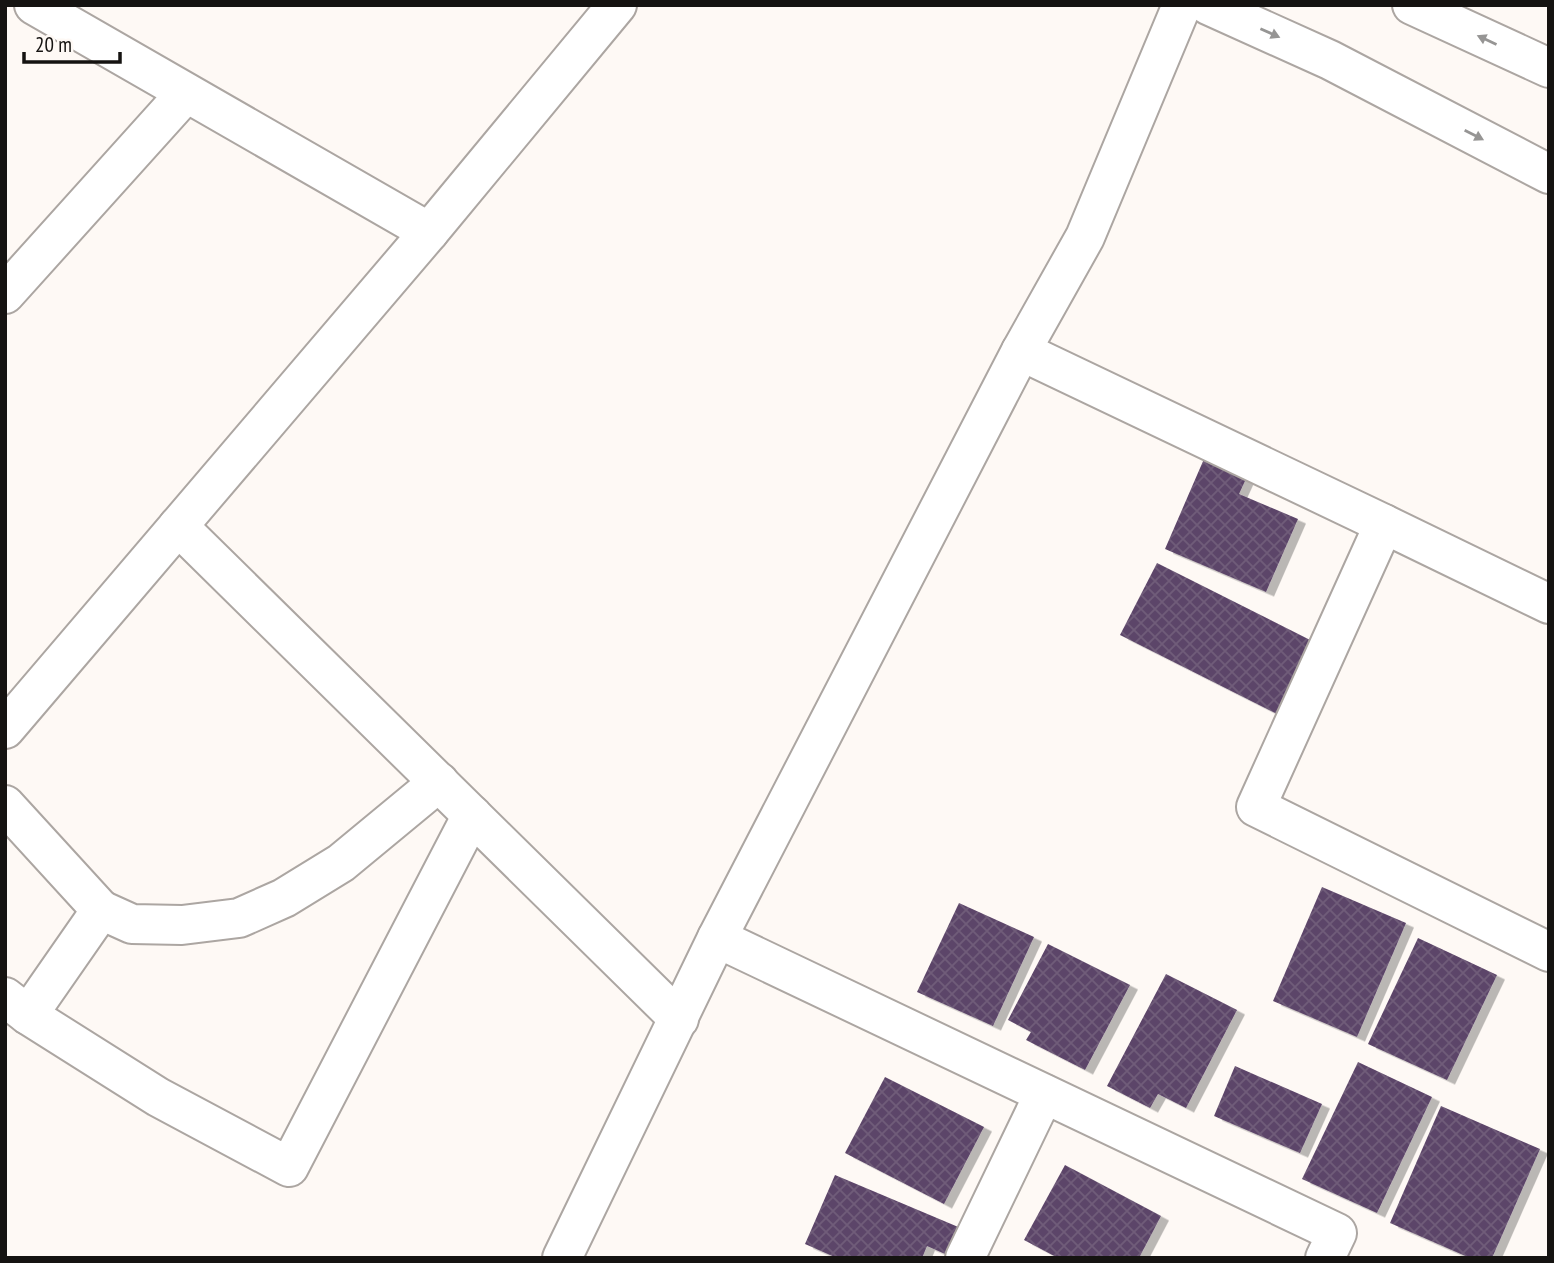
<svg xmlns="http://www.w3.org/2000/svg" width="1554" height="1263" font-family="'PT Sans Narrow',sans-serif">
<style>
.building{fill:url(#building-cross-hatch);filter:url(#shadow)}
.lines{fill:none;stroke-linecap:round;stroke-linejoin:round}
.minor-casing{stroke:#aca6a2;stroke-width:42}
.primary-casing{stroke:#aca6a2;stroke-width:42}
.minor{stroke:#fff;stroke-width:38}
.primary{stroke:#fff;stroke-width:38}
.oneway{fill:#969594}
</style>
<defs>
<pattern id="building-cross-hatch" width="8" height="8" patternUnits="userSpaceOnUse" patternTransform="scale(1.75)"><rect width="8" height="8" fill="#5c4569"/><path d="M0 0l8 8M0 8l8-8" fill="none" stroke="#6f5c79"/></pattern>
<filter id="shadow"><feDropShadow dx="8" dy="4.5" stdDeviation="0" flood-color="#0004"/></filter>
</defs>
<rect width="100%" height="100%" fill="#fef9f5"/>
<g class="building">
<polygon points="1207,452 1250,470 1239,494 1298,519 1266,592 1165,549"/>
<polygon points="1157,563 1314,642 1277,714 1120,635"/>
<polygon points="1322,887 1406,923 1357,1037 1273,1001"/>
<polygon points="959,903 1034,937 993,1026 917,992"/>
<polygon points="1418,938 1497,975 1447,1080 1368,1044"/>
<polygon points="1048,944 1130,985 1085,1070 1026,1040 1031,1032 1008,1020"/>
<polygon points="1166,974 1237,1010 1186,1108 1158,1094 1150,1108 1107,1086"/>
<polygon points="1358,1062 1432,1097 1377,1213 1302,1179"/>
<polygon points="1235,1066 1322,1104 1300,1153 1214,1116"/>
<polygon points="885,1077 984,1127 944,1204 845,1153"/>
<polygon points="1441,1106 1540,1149 1492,1258 1470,1258 1390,1223"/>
<polygon points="1065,1165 1161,1216 1139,1258 1058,1258 1024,1240"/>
<polygon points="835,1175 963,1229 952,1257 927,1246 922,1258 837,1258 805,1244"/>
</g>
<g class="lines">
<g class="minor-casing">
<g id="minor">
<polyline points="34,5 429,232"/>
<polyline points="5,294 186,93"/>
<polyline points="1021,351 1384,524 1256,807 1549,952"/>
<polyline points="1384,524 1549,604"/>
<polyline points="178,526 679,1019"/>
<polyline points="5,729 429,232 617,5"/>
<polyline points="5,805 101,910"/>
<polyline points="717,938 1337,1233 1325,1258"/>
<polyline points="5,997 28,1015 158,1097 289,1167 472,815"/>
<polyline points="28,1015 101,910 132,924 182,925 239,918 284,898 341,863 439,782"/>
<polyline points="562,1258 717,938 1021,351 1085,237 1182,5"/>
<polyline points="965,1258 1044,1094"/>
</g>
</g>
<g class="primary-casing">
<g id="primary">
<polyline points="1208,5 1330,60 1549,174"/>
<polyline points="1412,5 1549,68"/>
</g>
</g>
<use href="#minor" class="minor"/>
<use href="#primary" class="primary"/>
</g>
<defs><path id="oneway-solid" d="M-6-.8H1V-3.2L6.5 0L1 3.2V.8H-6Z" transform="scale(1.75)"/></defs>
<g class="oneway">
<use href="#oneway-solid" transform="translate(1270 33) rotate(24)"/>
<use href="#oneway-solid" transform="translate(1487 40) rotate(-155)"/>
<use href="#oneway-solid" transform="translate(1474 135) rotate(27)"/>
</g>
<rect width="1554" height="1263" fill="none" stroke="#151311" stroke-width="14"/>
<path d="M24 52v10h96v-10" fill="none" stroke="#151311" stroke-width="3.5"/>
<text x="35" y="52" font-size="21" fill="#151311" stroke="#fef9f5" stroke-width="5" paint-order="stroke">20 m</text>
</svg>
